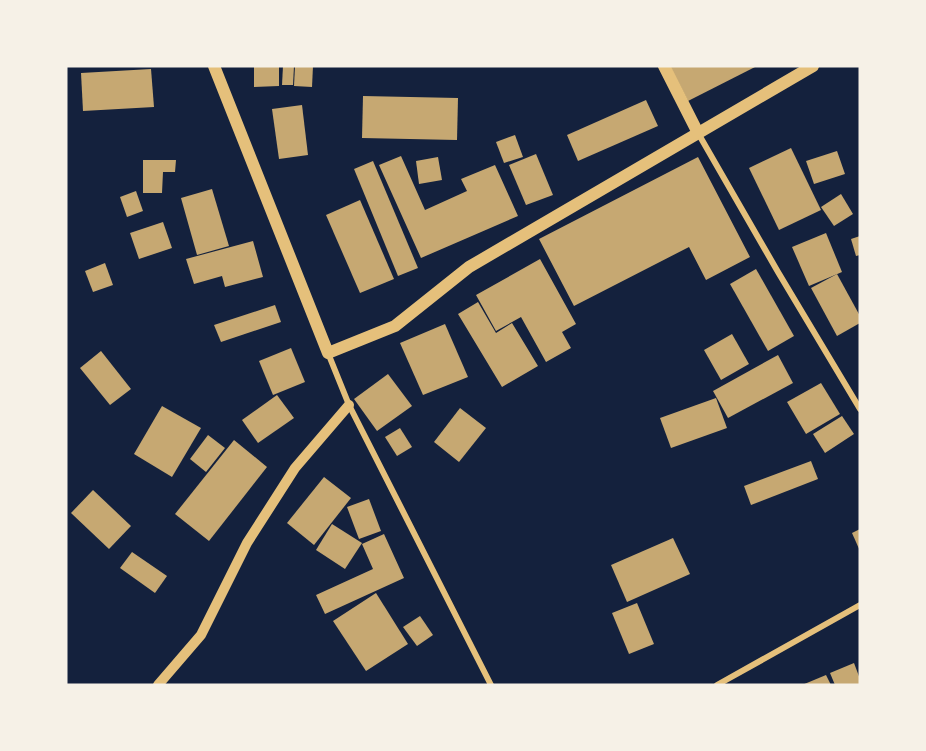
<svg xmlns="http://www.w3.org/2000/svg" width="926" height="751" font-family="'DM Sans',sans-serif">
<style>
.building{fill:#c6a872}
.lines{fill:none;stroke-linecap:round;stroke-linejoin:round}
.minor{stroke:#e5c07b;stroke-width:6}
.tertiary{stroke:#e5c07b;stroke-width:10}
.secondary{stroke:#e5c07b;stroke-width:12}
</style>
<rect width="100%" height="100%" fill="#14213d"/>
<g class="building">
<polygon points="254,66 279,66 279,86 254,87"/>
<polygon points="283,66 294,66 293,85 282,85"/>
<polygon points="295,66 313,66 312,87 294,86"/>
<polygon points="670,66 757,66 688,101"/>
<polygon points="151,69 154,107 83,111 81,73"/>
<polygon points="363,96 458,98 457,140 362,138"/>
<polygon points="646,100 658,126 578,161 567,135"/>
<polygon points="302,105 308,155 279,159 272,109"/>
<polygon points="515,135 523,157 504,163 496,142"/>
<polygon points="791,148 821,210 779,230 749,168"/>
<polygon points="837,151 845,174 814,184 806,161"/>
<polygon points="536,154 553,195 526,205 509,165"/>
<polygon points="401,156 425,210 467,191 461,179 495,165 518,216 421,258 379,165"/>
<polygon points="438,157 442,180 419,184 416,161"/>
<polygon points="698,157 750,257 706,280 689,247 574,306 539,239"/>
<polygon points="143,160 176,160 175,172 163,172 162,193 143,193"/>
<polygon points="373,161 418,268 398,276 354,169"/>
<polygon points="212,189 229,246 197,255 181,198"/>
<polygon points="136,191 143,211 127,217 120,197"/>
<polygon points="841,194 853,214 834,226 821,207"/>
<polygon points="360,200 394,279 360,293 326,215"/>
<polygon points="163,222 172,248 139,259 130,233"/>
<polygon points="826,233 842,272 809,286 792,247"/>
<polygon points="860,236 860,255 856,256 851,239"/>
<polygon points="253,241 263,277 225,287 222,276 194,284 186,259"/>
<polygon points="540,259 576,324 562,332 571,348 546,362 521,317 496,331 476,295"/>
<polygon points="105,263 113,285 93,292 85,271"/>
<polygon points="756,269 794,336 768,351 730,284"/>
<polygon points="837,274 860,316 860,323 837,336 811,288"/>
<polygon points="478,302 496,333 512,323 538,366 502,387 458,314"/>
<polygon points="275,305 281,322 221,342 214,325"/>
<polygon points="445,324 468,377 423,395 400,343"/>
<polygon points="732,334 749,364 721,380 704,350"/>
<polygon points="291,348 305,382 273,395 259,361"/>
<polygon points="101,351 131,389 110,405 80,368"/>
<polygon points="778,355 793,383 728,418 713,391"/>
<polygon points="388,374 412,406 377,431 354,399"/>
<polygon points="821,383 840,414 806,434 787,402"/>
<polygon points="277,395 294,418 258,443 242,420"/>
<polygon points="716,398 727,428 671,448 660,418"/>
<polygon points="162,406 201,428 172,477 134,454"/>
<polygon points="460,408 486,428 459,462 434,442"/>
<polygon points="842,416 854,434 825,453 813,434"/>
<polygon points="400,428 412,447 397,456 385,437"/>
<polygon points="208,435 225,448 206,472 190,459"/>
<polygon points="234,440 267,467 209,541 175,514"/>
<polygon points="811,461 818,479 751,505 744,486"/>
<polygon points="324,477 351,498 314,545 287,523"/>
<polygon points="93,490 131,526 109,549 71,513"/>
<polygon points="369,499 381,531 359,539 347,507"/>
<polygon points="332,524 362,543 345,569 316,550"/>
<polygon points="860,529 860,551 852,533"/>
<polygon points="384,534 404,578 325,614 316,595 373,569 362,544"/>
<polygon points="673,538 690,574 627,602 611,565"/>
<polygon points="132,552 167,576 155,593 120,568"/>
<polygon points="376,593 408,644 366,671 333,621"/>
<polygon points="637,603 654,644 629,654 612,613"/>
<polygon points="420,616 433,635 417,646 403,627"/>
<polygon points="854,663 860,679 860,685 835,685 830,673"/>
<polygon points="826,675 831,685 802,685"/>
</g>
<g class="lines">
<g class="minor">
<polyline points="698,133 778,272 860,409"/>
<polyline points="328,353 349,405 491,685"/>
<polyline points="717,685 860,605"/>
</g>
<polyline class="tertiary" points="158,685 201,635 247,543 295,468 349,405"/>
<g class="secondary">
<polyline points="214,66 328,353 395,326 469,267 813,66"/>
<polyline points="664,66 698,133"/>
</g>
</g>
<rect width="926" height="751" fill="none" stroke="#f6f1e7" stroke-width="135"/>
</svg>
